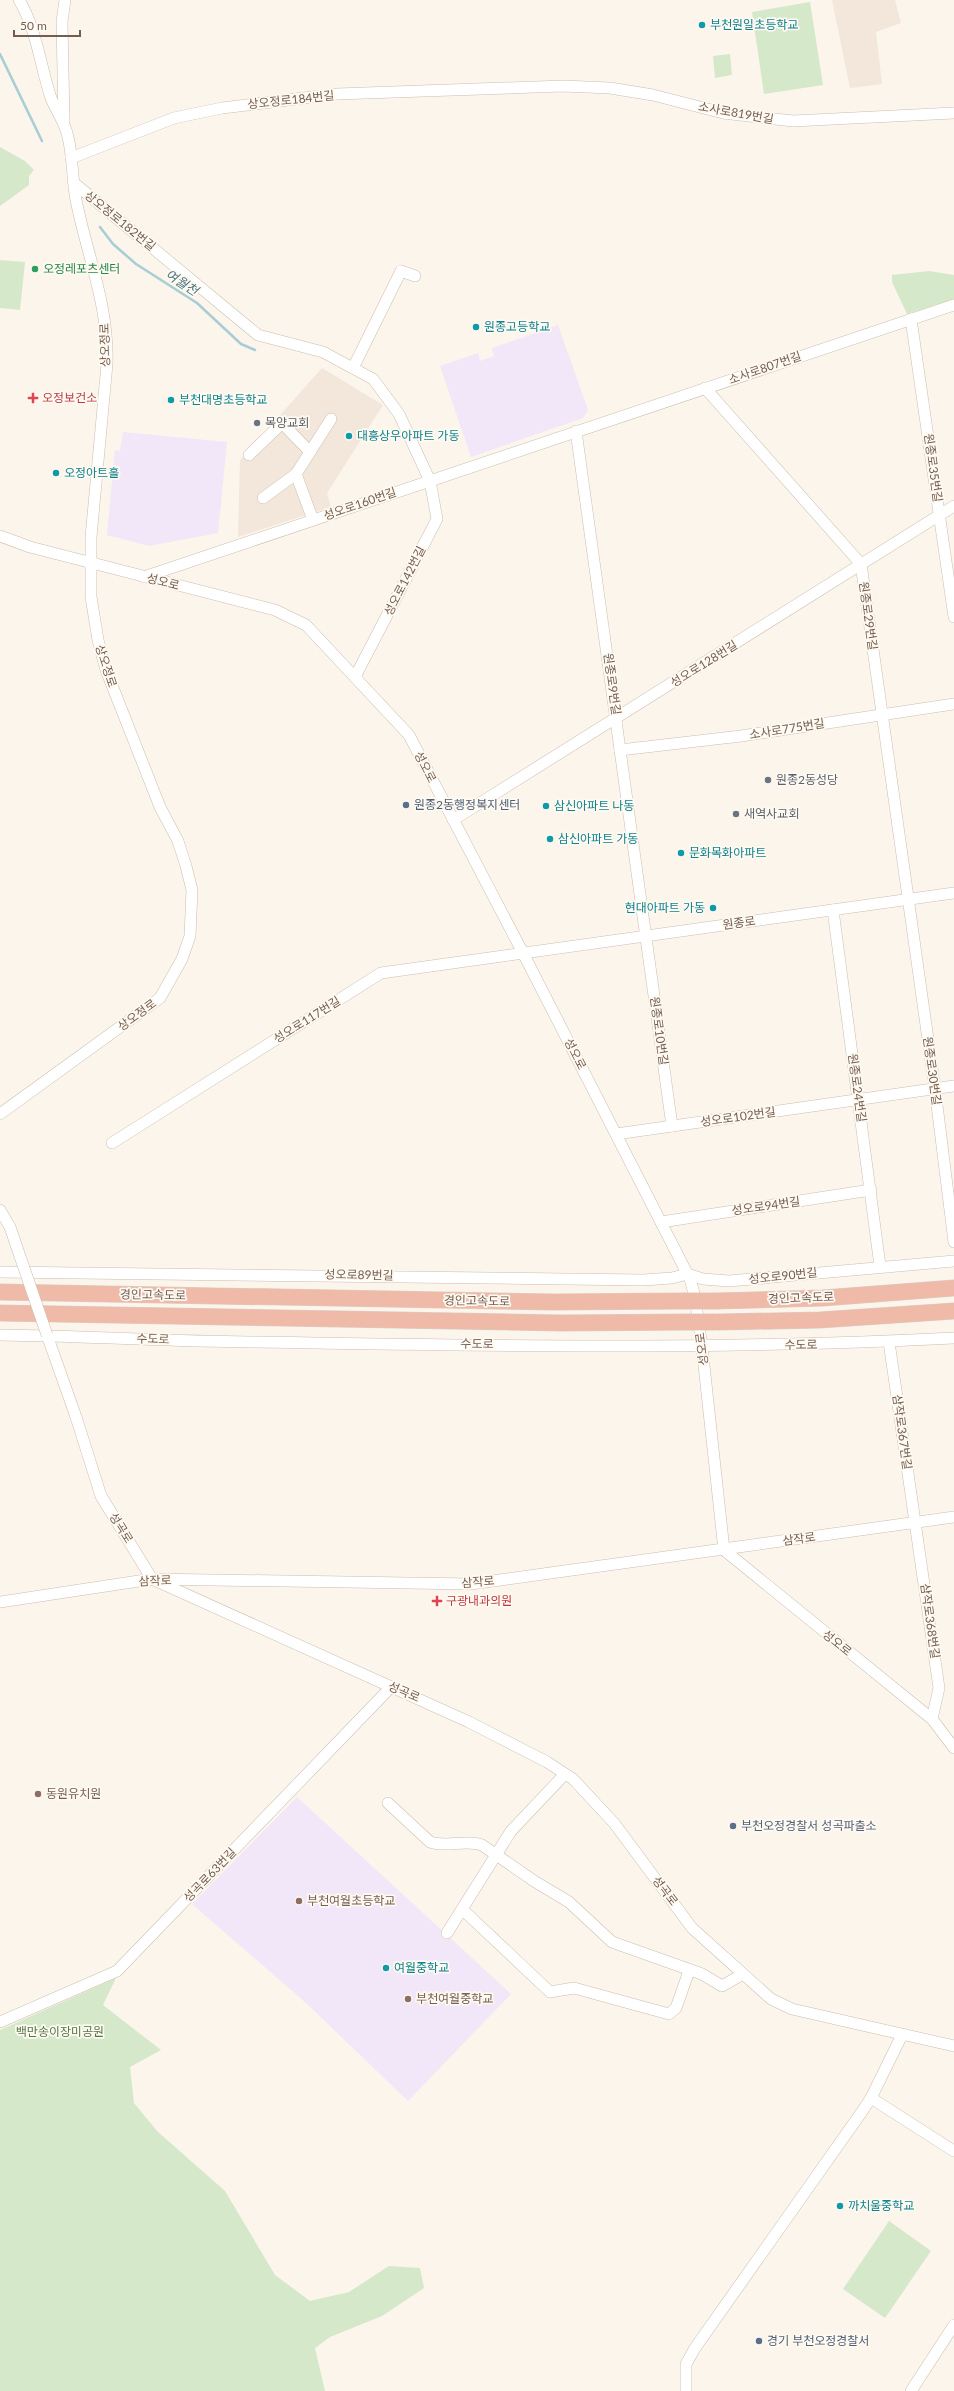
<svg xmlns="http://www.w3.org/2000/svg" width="954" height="2391" font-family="Lato,'Noto Sans KR',sans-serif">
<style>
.residential{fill:#f2e7da}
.education{fill:#f2e7f8}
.green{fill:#d6e8ca}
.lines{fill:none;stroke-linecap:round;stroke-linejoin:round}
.stream{stroke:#a8cdd4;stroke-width:2.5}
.minor-casing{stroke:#ccbdb1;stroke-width:12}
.highway-casing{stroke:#d8d2ce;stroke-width:17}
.minor{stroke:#fff;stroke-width:11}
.highway{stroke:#efbba8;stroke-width:16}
.minor-bridge-casing{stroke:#ccbdb1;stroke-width:12;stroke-linecap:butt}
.highway-bridge-casing{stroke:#d8d2ce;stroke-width:17;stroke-linecap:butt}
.minor-bridge{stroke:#fff;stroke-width:11}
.highway-bridge{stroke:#efbba8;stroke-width:16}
.culture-dot{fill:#0f9aa8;stroke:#fef9f1;stroke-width:1.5}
.leisure-dot{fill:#2e9e5b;stroke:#fef9f1;stroke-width:1.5}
.health-dot{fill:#e0444e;stroke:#fef9f1;stroke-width:1.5}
.worship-dot{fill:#6b7280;stroke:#fef9f1;stroke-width:1.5}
.service-dot{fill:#5c6f8a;stroke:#fef9f1;stroke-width:1.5}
.education-dot{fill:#8d6e63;stroke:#fef9f1;stroke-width:1.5}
.labels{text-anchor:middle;stroke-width:3.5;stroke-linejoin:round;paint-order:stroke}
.culture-label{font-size:12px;fill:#0d838f;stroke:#fef9f1;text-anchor:start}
.street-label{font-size:12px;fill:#745d50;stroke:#fef9f1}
.leisure-label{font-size:12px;fill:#27864d;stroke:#fef9f1;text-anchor:start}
.health-label{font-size:12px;fill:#be3a42;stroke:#fef9f1;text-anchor:start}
.worship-label{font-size:12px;fill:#5b616d;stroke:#fef9f1;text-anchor:start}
.service-label{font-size:12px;fill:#4e5e75;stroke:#fef9f1;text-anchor:start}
.education-label{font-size:12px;fill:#785e54;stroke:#fef9f1;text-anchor:start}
.park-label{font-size:12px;fill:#567849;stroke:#fef9f1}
.water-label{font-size:13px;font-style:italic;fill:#48757e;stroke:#fef9f1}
</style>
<rect width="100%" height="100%" fill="#fbf5eb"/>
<g class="residential">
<polygon points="832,0 895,0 901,23 876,32 882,84 850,88"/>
<polygon points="322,368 383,405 327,493 331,507 238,537 240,460"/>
</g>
<g class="education">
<polygon points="558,325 588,410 583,418 471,457 440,366 478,353 480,361 494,356 492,348"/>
<polygon points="123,432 227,442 218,533 149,546 107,535 115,450 120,451"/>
<polygon points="297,1797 511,1994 408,2101 306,2003 192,1904"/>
</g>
<g class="green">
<polygon points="810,2 823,85 764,94 752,12"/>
<polygon points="730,54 732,75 715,78 713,56"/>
<polygon points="0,147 25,161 34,170 29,176 29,185 0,206"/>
<polygon points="0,260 25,262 20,310 0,308"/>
<polygon points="929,271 954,275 954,299 907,314 892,282 892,275"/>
<polygon points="116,1978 103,2005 161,2050 130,2067 134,2103 157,2131 225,2191 275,2275 310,2301 349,2292 389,2266 420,2268 424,2288 382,2316 330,2337 315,2348 325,2391 0,2391 0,2030"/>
<polygon points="889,2221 931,2251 885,2318 843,2289"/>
</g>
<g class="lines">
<g class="stream">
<polyline points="0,54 42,141"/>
<polyline points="100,227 113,244 136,264 197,303 241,344 255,350"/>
</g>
<g class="minor-casing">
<g id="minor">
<polyline points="64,121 62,22 65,0"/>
<polyline points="71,158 174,118 222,108 337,94 563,86 610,88 653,95 723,113 793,121 954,113"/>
<polyline points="74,183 258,335 323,352 373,379 399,414 430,481 437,519 355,677"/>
<polyline points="911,319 954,617"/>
<polyline points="353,368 401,271 415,276"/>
<polyline points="705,388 861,564 935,1089 954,1242"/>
<polyline points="576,431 672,1126"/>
<polyline points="249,455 282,423 310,452"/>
<polyline points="263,498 296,474"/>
<polyline points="313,520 296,474 331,419"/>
<polyline points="0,536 30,547 275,610 306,625 409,735 523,953 690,1279 695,1297 702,1347 724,1550 932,1719 954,1748"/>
<polyline points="144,577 954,305"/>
<polyline points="620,750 741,736 954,704"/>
<polyline points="453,820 954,506"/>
<polyline points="833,910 880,1266"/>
<path d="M0,1114L160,998L182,959L190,936L192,890L186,866L178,841L160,807L106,670L98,640L91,597V537L107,364C109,306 87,255 76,200C72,179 73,157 68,137C65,122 56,111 51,98C40,65 37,30 19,0"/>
<polyline points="616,1134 954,1086"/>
<polyline points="112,1143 381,973 954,893"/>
<polyline points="0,1210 10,1227"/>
<polyline points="661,1222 871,1190"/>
<polyline points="0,1272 643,1280 672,1278 687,1274"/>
<polyline points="687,1274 703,1279 729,1281 954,1261"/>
<path d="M0,1335C83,1336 166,1341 249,1342C484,1346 719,1350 954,1338"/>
<polyline points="47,1335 76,1417 101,1496 152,1579 469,1722 547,1762 573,1779 614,1823 692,1928 771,1999 792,2009 954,2046"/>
<polyline points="889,1342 939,1688 932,1719"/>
<polyline points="0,1602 152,1579 471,1584 954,1517"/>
<path d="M388,1803L430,1842C447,1848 465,1839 482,1845L534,1881L569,1902L612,1942L702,1974L722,1986L743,1974"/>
<polyline points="463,1910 550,1992 574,1988 669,2014 676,2008 689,1971"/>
<polyline points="447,1933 511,1831 565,1774"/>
<polyline points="0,2022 117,1971 391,1687"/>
<polyline points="871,2098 954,2151"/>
<polyline points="686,2391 686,2364 695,2348 861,2113 871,2098 902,2035"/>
<polyline points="911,2391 954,2325"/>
</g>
</g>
<g class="highway-casing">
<g id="highway">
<polyline points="0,1292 553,1302 683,1301"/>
<polyline points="716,1301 823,1298 954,1288"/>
<polyline points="0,1313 561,1323 689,1322"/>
<polyline points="720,1322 820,1320 954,1311"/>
</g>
</g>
<use href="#minor" class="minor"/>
<use href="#highway" class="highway"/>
<g class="minor-bridge-casing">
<polyline id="minor-bridge" points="10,1227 47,1335"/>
</g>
<g class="highway-bridge-casing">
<g id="highway-bridge">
<polyline points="683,1301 716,1301"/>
<polyline points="689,1322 720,1322"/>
</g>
</g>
<use href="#minor-bridge" class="minor-bridge"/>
<use href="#highway-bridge" class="highway-bridge"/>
</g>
<g class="culture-dot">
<circle cx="702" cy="25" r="4"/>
<circle cx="476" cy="327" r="4"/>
<circle cx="171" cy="400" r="4"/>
<circle cx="349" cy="436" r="4"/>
<circle cx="56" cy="473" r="4"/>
<circle cx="546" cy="806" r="4"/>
<circle cx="550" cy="839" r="4"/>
<circle cx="681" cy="853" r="4"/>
<circle cx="713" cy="908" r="4"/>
<circle cx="386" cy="1968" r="4"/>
<circle cx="840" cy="2206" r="4"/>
</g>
<circle class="leisure-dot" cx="35" cy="269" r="4"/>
<g class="health-dot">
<path d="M31 392h4v4h4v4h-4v4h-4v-4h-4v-4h4z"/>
<path d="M435 1595h4v4h4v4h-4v4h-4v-4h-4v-4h4z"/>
</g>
<g class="worship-dot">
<circle cx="257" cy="423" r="4"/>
<circle cx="768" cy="780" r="4"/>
<circle cx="736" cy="814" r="4"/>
</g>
<g class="service-dot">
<circle cx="406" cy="805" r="4"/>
<circle cx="733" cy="1826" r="4"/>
<circle cx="759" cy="2341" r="4"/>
</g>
<g class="education-dot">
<circle cx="38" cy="1794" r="4"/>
<circle cx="299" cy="1901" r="4"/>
<circle cx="408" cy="1999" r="4"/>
</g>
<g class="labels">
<g class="culture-label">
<text x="710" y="29">부천원일초등학교</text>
<text x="484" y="331">원종고등학교</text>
<text x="179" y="404">부천대명초등학교</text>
<text x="357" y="440">대흥상우아파트 가동</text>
<text x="64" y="477">오정아트홀</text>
<text x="554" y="810">삼신아파트 나동</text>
<text x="558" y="843">삼신아파트 가동</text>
<text x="689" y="857">문화목화아파트</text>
<text x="705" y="912" text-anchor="end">현대아파트 가동</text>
<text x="394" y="1972">여월중학교</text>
<text x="848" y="2210">까치울중학교</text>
</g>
<g class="street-label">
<text transform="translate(291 100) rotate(-6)" y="4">상오정로184번길</text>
<text transform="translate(736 113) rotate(10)" y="4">소사로819번길</text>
<text transform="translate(120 221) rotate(39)" y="4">상오정로182번길</text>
<text transform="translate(105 345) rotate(-91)" y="4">상오정로</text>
<text transform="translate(765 368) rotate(-19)" y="4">소사로807번길</text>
<text transform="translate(933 468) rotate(82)" y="4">원종로35번길</text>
<text transform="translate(360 504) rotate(-19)" y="4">성오로160번길</text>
<text transform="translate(405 581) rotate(-63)" y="4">성오로142번길</text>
<text transform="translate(163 582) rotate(14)" y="4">성오로</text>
<text transform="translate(868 616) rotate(82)" y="4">원종로29번길</text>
<text transform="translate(704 664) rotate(-32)" y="4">성오로128번길</text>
<text transform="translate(106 666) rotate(72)" y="4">상오정로</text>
<text transform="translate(612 684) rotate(82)" y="4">원종로9번길</text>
<text transform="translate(787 729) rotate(-9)" y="4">소사로775번길</text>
<text transform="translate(425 767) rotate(63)" y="4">성오로</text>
<text transform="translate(739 923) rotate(-8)" y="4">원종로</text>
<text transform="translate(137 1015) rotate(-36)" y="4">상오정로</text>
<text transform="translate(307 1020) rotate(-32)" y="4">성오로117번길</text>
<text transform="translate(659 1031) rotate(82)" y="4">원종로10번길</text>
<text transform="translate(575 1054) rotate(63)" y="4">성오로</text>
<text transform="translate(932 1071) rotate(82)" y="4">원종로30번길</text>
<text transform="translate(857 1088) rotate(82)" y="4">원종로24번길</text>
<text transform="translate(738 1117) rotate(-8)" y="4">성오로102번길</text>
<text transform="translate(766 1206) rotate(-8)" y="4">성오로94번길</text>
<text transform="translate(359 1275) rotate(1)" y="4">성오로89번길</text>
<text transform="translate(783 1276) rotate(-6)" y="4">성오로90번길</text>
<text transform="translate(153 1295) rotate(1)" y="4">경인고속도로</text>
<text transform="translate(801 1298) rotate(-2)" y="4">경인고속도로</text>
<text transform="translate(477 1301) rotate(1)" y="4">경인고속도로</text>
<text transform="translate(153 1339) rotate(2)" y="4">수도로</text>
<text transform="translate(477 1344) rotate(1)" y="4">수도로</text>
<text transform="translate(801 1345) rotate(-1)" y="4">수도로</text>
<text transform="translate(702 1349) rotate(-97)" y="4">성오로</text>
<text transform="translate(902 1432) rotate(82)" y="4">삼작로367번길</text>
<text transform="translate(121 1528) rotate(58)" y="4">성곡로</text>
<text transform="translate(799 1539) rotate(-8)" y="4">삼작로</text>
<text transform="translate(155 1581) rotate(-3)" y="4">삼작로</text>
<text transform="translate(478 1582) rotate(-5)" y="4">삼작로</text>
<text transform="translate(930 1621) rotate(82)" y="4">삼작로368번길</text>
<text transform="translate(837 1643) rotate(39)" y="4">성오로</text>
<text transform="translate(404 1692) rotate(23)" y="4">성곡로</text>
<text transform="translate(210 1875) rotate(-46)" y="4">성곡로63번길</text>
<text transform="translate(665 1891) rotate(53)" y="4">성곡로</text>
</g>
<g class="leisure-label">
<text x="43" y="273">오정레포츠센터</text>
</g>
<g class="health-label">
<text x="42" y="402">오정보건소</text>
<text x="446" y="1605">구광내과의원</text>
</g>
<g class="worship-label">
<text x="265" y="427">목양교회</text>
<text x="776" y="784">원종2동성당</text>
<text x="744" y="818">새역사교회</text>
</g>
<g class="service-label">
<text x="414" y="809">원종2동행정복지센터</text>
<text x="741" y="1830">부천오정경찰서 성곡파출소</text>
<text x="767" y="2345">경기 부천오정경찰서</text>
</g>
<g class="education-label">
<text x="46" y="1798">동원유치원</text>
<text x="307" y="1905">부천여월초등학교</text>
<text x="416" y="2003">부천여월중학교</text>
</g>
<g class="park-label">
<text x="60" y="2036">백만송이장미공원</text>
</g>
<g class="water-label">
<text transform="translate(182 282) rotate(33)" y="5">여월천</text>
</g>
</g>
<path d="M14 30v6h66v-6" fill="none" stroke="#745d50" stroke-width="2"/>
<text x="20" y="30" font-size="12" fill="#745d50" stroke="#fef9f1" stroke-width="3" paint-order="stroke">50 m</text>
</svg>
